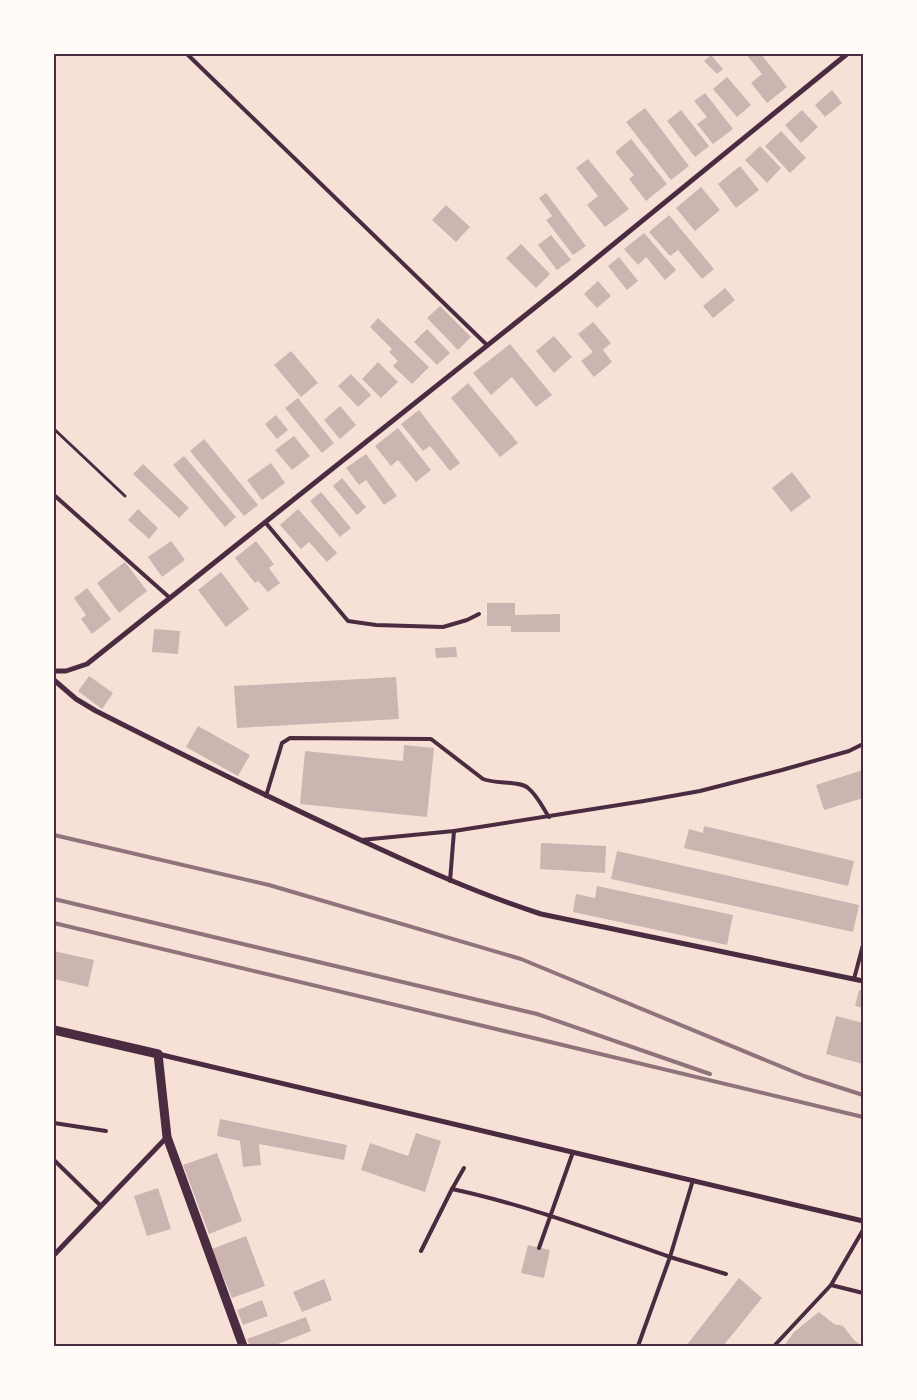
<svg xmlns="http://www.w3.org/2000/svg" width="917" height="1400" font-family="'Archivo Narrow',sans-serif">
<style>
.building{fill:#ccb4b1}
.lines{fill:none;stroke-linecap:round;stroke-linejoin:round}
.path{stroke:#4a2c40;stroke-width:3}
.service{stroke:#4a2c40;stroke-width:4}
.minor{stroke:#4a2c40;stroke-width:5}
.tertiary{stroke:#4a2c40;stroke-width:9}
.rail{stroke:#8f747c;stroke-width:4}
.neatline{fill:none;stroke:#4a2c40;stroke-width:2}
</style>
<rect width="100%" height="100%" fill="#f7e1d7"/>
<g class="building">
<polygon points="746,54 761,54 787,87 767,103 751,83 762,74"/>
<polygon points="711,55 723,69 717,74 704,61"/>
<polygon points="727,77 751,105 737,117 713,89"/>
<polygon points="832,90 842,103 825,117 815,105"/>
<polygon points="705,93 733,129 713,144 697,124 707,117 694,101"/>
<polygon points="645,108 689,166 671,180 626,122"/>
<polygon points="681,110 709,146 695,157 667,121"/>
<polygon points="802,110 818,127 801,143 785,125"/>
<polygon points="781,131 806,158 790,173 765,146"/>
<polygon points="631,139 667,184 646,201 629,179 634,175 615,152"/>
<polygon points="760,146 781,168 767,183 745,160"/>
<polygon points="588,159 629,209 605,227 587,205 598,196 576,168"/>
<polygon points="740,166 759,190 736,208 718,184"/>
<polygon points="701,187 720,210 695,231 676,208"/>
<polygon points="546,193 586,246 573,255 546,220 552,216 539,198"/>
<polygon points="446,205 470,227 456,242 432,220"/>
<polygon points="669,215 714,269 702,279 678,250 670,256 649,232"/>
<polygon points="644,233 676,270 665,280 646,257 638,265 624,249"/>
<polygon points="551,235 571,260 557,270 538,245"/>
<polygon points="521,244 550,274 536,288 506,258"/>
<polygon points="619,257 638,281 627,290 608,266"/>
<polygon points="598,281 611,296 597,308 584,294"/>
<polygon points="725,288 735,300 713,318 703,306"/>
<polygon points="440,306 471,337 458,350 427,318"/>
<polygon points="378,318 429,367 412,384 393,366 398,361 389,352 392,349 370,327"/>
<polygon points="593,322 611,343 603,350 612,362 594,377 581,361 593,352 578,334"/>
<polygon points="427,329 450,353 437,365 414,342"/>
<polygon points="554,336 572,357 554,373 536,351"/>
<polygon points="510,344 552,395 536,407 512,377 491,395 473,373"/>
<polygon points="291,351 318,383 301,397 274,365"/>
<polygon points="378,362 398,382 381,398 362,379"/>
<polygon points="351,374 371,395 358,407 338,386"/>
<polygon points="468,383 518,443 500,457 451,398"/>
<polygon points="298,398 334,443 322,453 285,408"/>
<polygon points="340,406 356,425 340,439 324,420"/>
<polygon points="419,410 460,463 450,471 430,446 423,451 401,424"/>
<polygon points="276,415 288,430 277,439 265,424"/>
<polygon points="398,428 431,470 416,482 398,460 391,466 375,446"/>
<polygon points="294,436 310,456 292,470 275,450"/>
<polygon points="204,439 258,505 244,516 190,451"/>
<polygon points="366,454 397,496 384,505 366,480 359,485 346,468"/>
<polygon points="184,456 236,517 225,527 173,465"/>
<polygon points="271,463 285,483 262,500 247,480"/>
<polygon points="143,464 189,508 179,518 133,474"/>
<polygon points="792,472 811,497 791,512 772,488"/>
<polygon points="342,478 366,507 357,515 333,486"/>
<polygon points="321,492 351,528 340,537 310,501"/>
<polygon points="138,509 158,528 149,539 128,520"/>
<polygon points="298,509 337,553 327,562 309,542 301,549 280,525"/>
<polygon points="171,541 185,560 162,577 148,557"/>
<polygon points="256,541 274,564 269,568 280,583 268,592 258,581 255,583 235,558"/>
<polygon points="125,562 147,591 119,613 97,583"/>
<polygon points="221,572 249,609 226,627 198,590"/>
<polygon points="87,588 111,619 92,634 81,619 86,615 74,598"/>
<polygon points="487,603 515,603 515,615 560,614 560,632 511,632 511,626 487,626"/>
<polygon points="154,629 180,631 178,654 152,652"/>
<polygon points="456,647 457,657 436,658 435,648"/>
<polygon points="89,676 113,693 102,709 78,691"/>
<polygon points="396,677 399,719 237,728 234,686"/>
<polygon points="198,726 250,755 238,776 186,747"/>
<polygon points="404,745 434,748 427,817 300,804 305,751 403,761"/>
<polygon points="863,770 863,798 824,810 816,785"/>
<polygon points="704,826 854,861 848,886 684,848 689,829 703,833"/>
<polygon points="541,843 606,846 605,873 540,869"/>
<polygon points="617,851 859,905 853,932 611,879"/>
<polygon points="597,886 733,915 727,945 573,912 576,894 595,898"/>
<polygon points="54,951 94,960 88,987 54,979"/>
<polygon points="859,990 863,991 863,1008 855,1006"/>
<polygon points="836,1016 863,1023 863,1064 826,1054"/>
<polygon points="220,1119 347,1145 344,1160 259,1144 261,1165 243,1167 240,1141 217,1136"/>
<polygon points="416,1133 441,1141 425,1192 361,1170 370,1143 408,1156"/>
<polygon points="217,1153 242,1221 209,1234 183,1165"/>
<polygon points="158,1188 171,1229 147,1236 134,1196"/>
<polygon points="246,1236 265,1286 232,1298 212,1249"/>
<polygon points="528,1245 550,1250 544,1278 521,1273"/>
<polygon points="739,1278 762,1298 723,1346 686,1346"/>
<polygon points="324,1279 332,1300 302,1312 293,1292"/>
<polygon points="262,1300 268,1316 243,1325 237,1310"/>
<polygon points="819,1312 834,1324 843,1326 854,1340 862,1346 784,1346 794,1332"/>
<polygon points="306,1317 311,1331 273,1346 250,1346 247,1339"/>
</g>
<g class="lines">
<polyline class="path" points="54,429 125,496"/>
<g class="service">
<polyline points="187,54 487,345"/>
<polyline points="54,495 170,598"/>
<polyline points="265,522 348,621 376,625 443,627 467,620 479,614"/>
<path d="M266,796L282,743L290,738L431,739L483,779C495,784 521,781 528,788C537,795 543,808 549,817"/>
<polyline points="361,840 454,831 644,801 700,791 782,770 849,751 863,744"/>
<polyline points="450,881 454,831"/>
<polyline points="854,979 863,945"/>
<polyline points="54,1123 106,1131"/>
<polyline points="54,1160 101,1206"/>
<polyline points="693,1180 670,1257 726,1274"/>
<polyline points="452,1189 464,1168"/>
<polyline points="539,1248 573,1152"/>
<path d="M421,1251L452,1189C527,1205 598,1232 670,1257L638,1346"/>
<polyline points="831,1285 863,1293"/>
<polyline points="774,1346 831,1285 863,1230"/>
</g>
<g class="minor">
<polyline points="54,671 66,671 87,664 572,278 847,54"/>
<path d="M54,680L76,699L96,711C181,754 266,796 352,836C414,865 476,893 541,914L863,981"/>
<polyline points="158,1054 863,1221"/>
<polyline points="54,1255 167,1137"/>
</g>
<polyline class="tertiary" points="54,1030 158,1054 167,1137 243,1346"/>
<g class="rail">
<polyline points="54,835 269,885 521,959 804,1076 863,1095"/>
<polyline points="54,899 537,1014 710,1074"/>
<polyline points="54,923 863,1117"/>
</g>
</g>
<rect width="917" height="1400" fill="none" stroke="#fffaf5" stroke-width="110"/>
<rect x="55" y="55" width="807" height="1290" class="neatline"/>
</svg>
